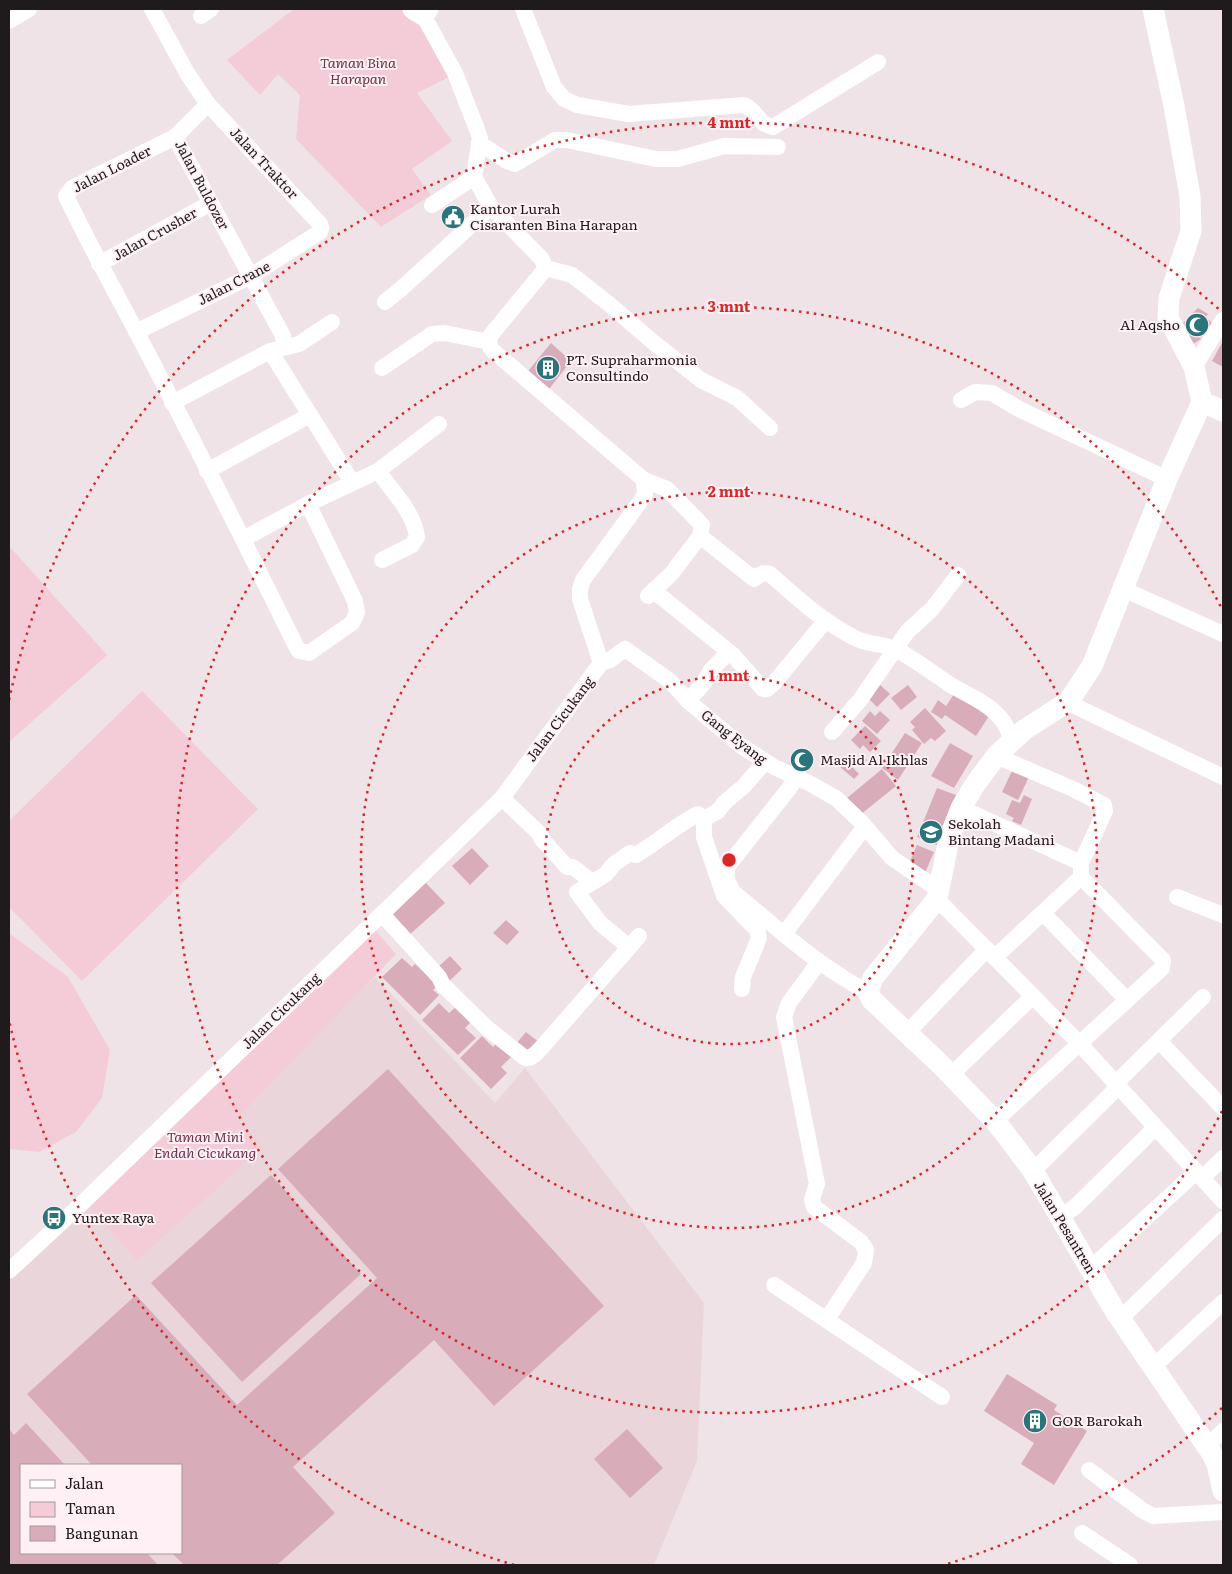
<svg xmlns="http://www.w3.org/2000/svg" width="1232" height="1574" font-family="Literata,serif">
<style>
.built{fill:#ead5db;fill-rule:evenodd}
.green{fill:#f3ccd8}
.building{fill:#d9acba}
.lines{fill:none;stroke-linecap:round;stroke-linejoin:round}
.minor{stroke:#fff;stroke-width:16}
.tertiary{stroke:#fff;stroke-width:21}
.ring{fill:none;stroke:#d62828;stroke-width:2.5;stroke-dasharray:2.5 5}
.labels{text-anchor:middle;stroke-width:4;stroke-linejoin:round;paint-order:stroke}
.park-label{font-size:14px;font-style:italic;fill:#6d3349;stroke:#fef0f4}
.street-label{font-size:14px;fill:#1f1a1b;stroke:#fef0f4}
.poi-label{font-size:14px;fill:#1f1a1b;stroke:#fef0f4;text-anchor:start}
.centre{fill:#d62828;stroke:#fef0f4;stroke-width:2.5}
.ring-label{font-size:15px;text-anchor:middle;font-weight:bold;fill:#d62828;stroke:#fef0f4;stroke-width:4;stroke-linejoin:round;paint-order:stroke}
</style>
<rect width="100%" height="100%" fill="#f0e3e7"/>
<path class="built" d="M375,977L495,1103L525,1068L704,1303L697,1461L654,1565H9V1279L289,1014L311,1037ZM21,1465H181V1553H21Z"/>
<g class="green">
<polygon points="294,9 406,9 427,24 451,76 417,93 452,141 412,169 431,195 381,227 296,139 300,95 278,74 260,95 227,60"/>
<polygon points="9,546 107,655 9,742"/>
<polygon points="142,691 258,809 82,981 9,907 9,821"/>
<polygon points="369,923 396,954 237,1119 262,1147 137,1261 90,1207"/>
<polygon points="9,933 68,977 110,1050 102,1098 76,1132 39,1152 9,1149"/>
</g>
<g class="building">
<polygon points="1198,308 1208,314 1206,317 1212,323 1204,335 1202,333 1199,336 1201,339 1193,344 1183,323"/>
<polygon points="1223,341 1223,367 1212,361"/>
<polygon points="551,343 571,361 546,393 524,376"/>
<polygon points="877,682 890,694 877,707 865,695"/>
<polygon points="908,685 917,697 901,710 891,698"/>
<polygon points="954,694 989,716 976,736 945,715 942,719 931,712 938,700 946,706"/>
<polygon points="925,708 946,731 935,741 931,738 924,744 912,730 915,727 910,722"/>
<polygon points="870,711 875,716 880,711 890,720 877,734 862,721"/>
<polygon points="865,726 881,741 870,752 863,745 860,749 851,740"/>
<polygon points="905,733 922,743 898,780 882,768"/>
<polygon points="950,743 973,756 954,788 931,776"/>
<polygon points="802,748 814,758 801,773 789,763"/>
<polygon points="861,754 867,760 860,767 854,760"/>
<polygon points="845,760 859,774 854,779 839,766"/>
<polygon points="882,769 896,786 860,815 847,798"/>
<polygon points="1013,769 1029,777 1018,800 1002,792"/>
<polygon points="937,788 956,795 937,845 917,837"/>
<polygon points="1024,795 1032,799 1021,825 1012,821 1014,818 1006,814 1012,800 1020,803"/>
<polygon points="917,845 934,852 924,875 907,868"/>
<polygon points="472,848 489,866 470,885 452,866"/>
<polygon points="426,883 445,903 408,936 389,916"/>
<polygon points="506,920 519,932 507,945 493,933"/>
<polygon points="450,956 462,969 448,982 436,969"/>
<polygon points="402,958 412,967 415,964 438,986 433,990 439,995 420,1015 382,977"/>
<polygon points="439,1003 449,1013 456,1007 471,1022 465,1028 476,1038 458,1055 422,1020"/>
<polygon points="526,1032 540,1043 529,1056 515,1045"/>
<polygon points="482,1036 493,1047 497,1043 511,1057 501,1067 507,1073 491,1089 460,1058"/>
<polygon points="388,1069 604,1306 494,1406 434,1340 293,1467 335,1513 277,1565 184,1565 172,1553 181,1553 181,1465 92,1465 27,1394 136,1295 237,1405 377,1278 278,1169"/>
<polygon points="271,1175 361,1274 242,1382 151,1283"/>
<polygon points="1007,1374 1057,1405 1054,1410 1087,1431 1054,1485 1021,1464 1034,1443 984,1411"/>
<polygon points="26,1423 65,1465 21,1465 21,1553 147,1553 158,1565 9,1565 9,1429 14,1435"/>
<polygon points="627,1429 663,1468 630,1498 594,1459"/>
</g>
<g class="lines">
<g class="minor">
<path d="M152,9L187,73L208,104L175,137L72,188L66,196C88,242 112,286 136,331C191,435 244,541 296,646L299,651L309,653L352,623L357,613L355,601L308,504"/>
<path d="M523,9L554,87L564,99L577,105L629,114L744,105C758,111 756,123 773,127L878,62"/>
<polyline points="201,16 211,9"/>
<polyline points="9,21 29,9"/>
<polyline points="175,137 282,334 286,347"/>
<polyline points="479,143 507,161 515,164 555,140 567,140 656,159 678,159 724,146 778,147"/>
<polyline points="432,205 474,177"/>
<polyline points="99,264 211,203"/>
<polyline points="546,268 572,275 609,304 653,342 701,380 737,398 770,428"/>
<polyline points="385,302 402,288 491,207"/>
<polyline points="332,322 299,344 270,351 352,482"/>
<polyline points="136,332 251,276 320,232 321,228 320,224 208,104"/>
<polyline points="1194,367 1223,320"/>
<polyline points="382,368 432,334 445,333 489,342"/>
<polyline points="961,400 975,392 992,393 1019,409 1167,479"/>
<polyline points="172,403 270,351"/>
<polyline points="207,471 310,415"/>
<path d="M378,471C392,491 414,512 417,537L412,545L382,560"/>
<path d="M644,480L667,489L702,525L700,536L754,579C760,574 763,572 770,574C797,598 823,622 855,638C868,645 882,643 895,649C915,659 931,672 949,684C967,695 989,703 1002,720C1007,725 1009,734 1012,740"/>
<polyline points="243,539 308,504 378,471 439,424"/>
<polyline points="1123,589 1223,634"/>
<polyline points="654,591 733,655 763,689 767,689 774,683 826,620"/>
<polyline points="648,596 672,573 700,536"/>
<polyline points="601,663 610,660 625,649 670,681 688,701 740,745 774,767 811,784 837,799 861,822 892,858 939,890"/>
<polyline points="688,701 703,684 711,670 729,652"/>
<polyline points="1069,701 1077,707 1223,777"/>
<polyline points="832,732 860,700 907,632 932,609 958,575"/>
<path d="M791,786L727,867V880L733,892C777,928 818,966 868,992"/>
<polyline points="502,798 540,834 541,838 567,867 573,867 591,881"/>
<polyline points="961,808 1081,863"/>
<polyline points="704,819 704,837 724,896 757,930 759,938 743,977 742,989"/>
<polyline points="1177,897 1223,915"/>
<polyline points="937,899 1079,1043 1223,1201"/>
<polyline points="1043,913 1127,1000"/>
<path d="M382,914L439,977L443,985L487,1028L525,1058C533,1059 538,1051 543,1046L639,936"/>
<polyline points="784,934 860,833"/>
<path d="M629,947L600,923L577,892L606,874L614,864L630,853L636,855C658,842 676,825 698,814L700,817L704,819L718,811L724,803L744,786L765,762"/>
<polyline points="995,957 1081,877 1081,863 1105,811 1104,805 1073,789 996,756"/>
<polyline points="819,962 789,1003 784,1017 817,1184 812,1199 814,1207 861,1242 866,1250 864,1263 827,1319"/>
<polyline points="907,1033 987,949"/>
<polyline points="1159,1041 1223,1108"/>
<polyline points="950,1076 1033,996"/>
<polyline points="1116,1083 1203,997"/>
<polyline points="995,1121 1162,968 1163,960 1081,877"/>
<polyline points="1033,1171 1119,1086"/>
<polyline points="1202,1178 1223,1158"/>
<polyline points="1059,1218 1075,1207 1155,1128"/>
<polyline points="1090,1269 1196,1172"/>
<polyline points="9,1271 76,1209 502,798 601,663 580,599 580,589 583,580 645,495 644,480 491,349 489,342 490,336 546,268 541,258 491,207 474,177 480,138 478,132 455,73 423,15"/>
<polyline points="774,1285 942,1397"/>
<polyline points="1120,1319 1223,1219"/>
<polyline points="1153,1367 1223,1302"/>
<polyline points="1207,1446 1223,1431"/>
<polyline points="1089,1470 1142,1510 1153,1516 1223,1512"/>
<polyline points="1082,1533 1130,1565"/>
</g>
<g class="tertiary">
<polyline points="413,9 423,15 428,9"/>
<polyline points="1153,9 1174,106 1190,196 1191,231 1169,298 1168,317 1194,367 1202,402 1167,479 1092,666 1069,701 1024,730 996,756 974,786 961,808 949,839 937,899 873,978 868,992 872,1000 940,1064 995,1121 1013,1144 1033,1171 1115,1311 1211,1452 1217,1464 1223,1491"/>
<polyline points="1202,402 1223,411"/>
</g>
</g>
<g class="ring">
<circle cx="729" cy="860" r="184"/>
<circle cx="729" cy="860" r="368"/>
<path d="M1222 1111A553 553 0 1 1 1222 609"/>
<path d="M1222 1408A737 737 0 0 1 944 1565M514 1565A737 737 0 0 1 9 1020M9 700A737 737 0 0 1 1222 312"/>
</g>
<defs>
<g id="civic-disc" transform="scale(1.25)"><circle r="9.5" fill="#2b747c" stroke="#fef0f4"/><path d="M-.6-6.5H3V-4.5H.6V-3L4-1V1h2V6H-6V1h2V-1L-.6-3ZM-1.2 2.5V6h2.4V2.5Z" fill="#fff"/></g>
<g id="mosque-disc" transform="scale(1.25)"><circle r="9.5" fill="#2b747c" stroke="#fef0f4"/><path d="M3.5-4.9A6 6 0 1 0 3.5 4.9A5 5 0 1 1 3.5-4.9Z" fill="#fff"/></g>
<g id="building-disc" transform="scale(1.25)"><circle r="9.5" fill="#2b747c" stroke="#fef0f4"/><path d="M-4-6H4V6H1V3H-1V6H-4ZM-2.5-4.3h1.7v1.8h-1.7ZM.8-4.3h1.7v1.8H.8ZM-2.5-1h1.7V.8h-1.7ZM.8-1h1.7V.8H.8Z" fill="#fff"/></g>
<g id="school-disc" transform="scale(1.25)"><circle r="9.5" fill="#2b747c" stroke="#fef0f4"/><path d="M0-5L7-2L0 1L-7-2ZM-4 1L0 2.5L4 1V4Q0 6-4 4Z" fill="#fff"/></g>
<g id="bus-disc" transform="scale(1.25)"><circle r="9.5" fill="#2b747c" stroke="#fef0f4"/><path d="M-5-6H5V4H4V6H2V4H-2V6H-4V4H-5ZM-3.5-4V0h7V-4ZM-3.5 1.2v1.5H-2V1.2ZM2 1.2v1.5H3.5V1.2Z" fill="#fff"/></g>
</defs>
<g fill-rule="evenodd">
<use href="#civic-disc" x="453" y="217"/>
<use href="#mosque-disc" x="1197" y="325"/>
<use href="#building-disc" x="548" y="368"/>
<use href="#mosque-disc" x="802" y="760"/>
<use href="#school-disc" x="931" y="832"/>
<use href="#bus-disc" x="54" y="1218"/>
<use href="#building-disc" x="1035" y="1421"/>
</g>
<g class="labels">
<g class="park-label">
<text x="358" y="68">Taman Bina<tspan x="358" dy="16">Harapan</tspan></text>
<text x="205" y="1142">Taman Mini<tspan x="205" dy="16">Endah Cicukang</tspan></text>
</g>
<g class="street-label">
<text transform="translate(264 163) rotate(47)" y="5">Jalan Traktor</text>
<text transform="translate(112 169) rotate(-27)" y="5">Jalan Loader</text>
<text transform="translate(202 185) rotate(62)" y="5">Jalan Buldozer</text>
<text transform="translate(155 234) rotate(-29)" y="5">Jalan Crusher</text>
<text transform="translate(234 283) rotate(-27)" y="5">Jalan Crane</text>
<text transform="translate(560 719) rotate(-53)" y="5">Jalan Cicukang</text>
<text transform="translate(734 737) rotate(38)" y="5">Gang Eyang</text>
<text transform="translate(281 1011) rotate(-44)" y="5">Jalan Cicukang</text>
<text transform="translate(1065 1227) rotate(59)" y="5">Jalan Pesantren</text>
</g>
<g class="poi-label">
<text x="470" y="214">Kantor Lurah<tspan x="470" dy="16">Cisaranten Bina Harapan</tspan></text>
<text x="1180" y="330" text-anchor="end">Al Aqsho</text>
<text x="566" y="365">PT. Supraharmonia<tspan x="566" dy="16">Consultindo</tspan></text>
<text x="820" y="765">Masjid Al Ikhlas</text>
<text x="948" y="829">Sekolah<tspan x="948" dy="16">Bintang Madani</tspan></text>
<text x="72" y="1223">Yuntex Raya</text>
<text x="1052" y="1426">GOR Barokah</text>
</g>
</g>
<circle cx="729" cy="860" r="8" class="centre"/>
<g class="ring-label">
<text x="729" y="128">4 mnt</text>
<text x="729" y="312">3 mnt</text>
<text x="729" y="497">2 mnt</text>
<text x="729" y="681">1 mnt</text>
</g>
<rect width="1232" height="1574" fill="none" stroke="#1f1a1b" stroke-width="20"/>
<rect x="20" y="1464" width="162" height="90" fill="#fef0f4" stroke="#a59a9d"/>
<rect x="30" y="1480" width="25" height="8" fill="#ffffff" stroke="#a59a9d"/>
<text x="65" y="1489" font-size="15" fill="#1f1a1b">Jalan</text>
<rect x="30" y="1502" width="25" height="15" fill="#f3ccd8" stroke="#a59a9d"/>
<text x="65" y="1514" font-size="15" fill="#1f1a1b">Taman</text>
<rect x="30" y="1526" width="25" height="15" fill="#d9acba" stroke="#a59a9d"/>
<text x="65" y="1539" font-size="15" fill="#1f1a1b">Bangunan</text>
</svg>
